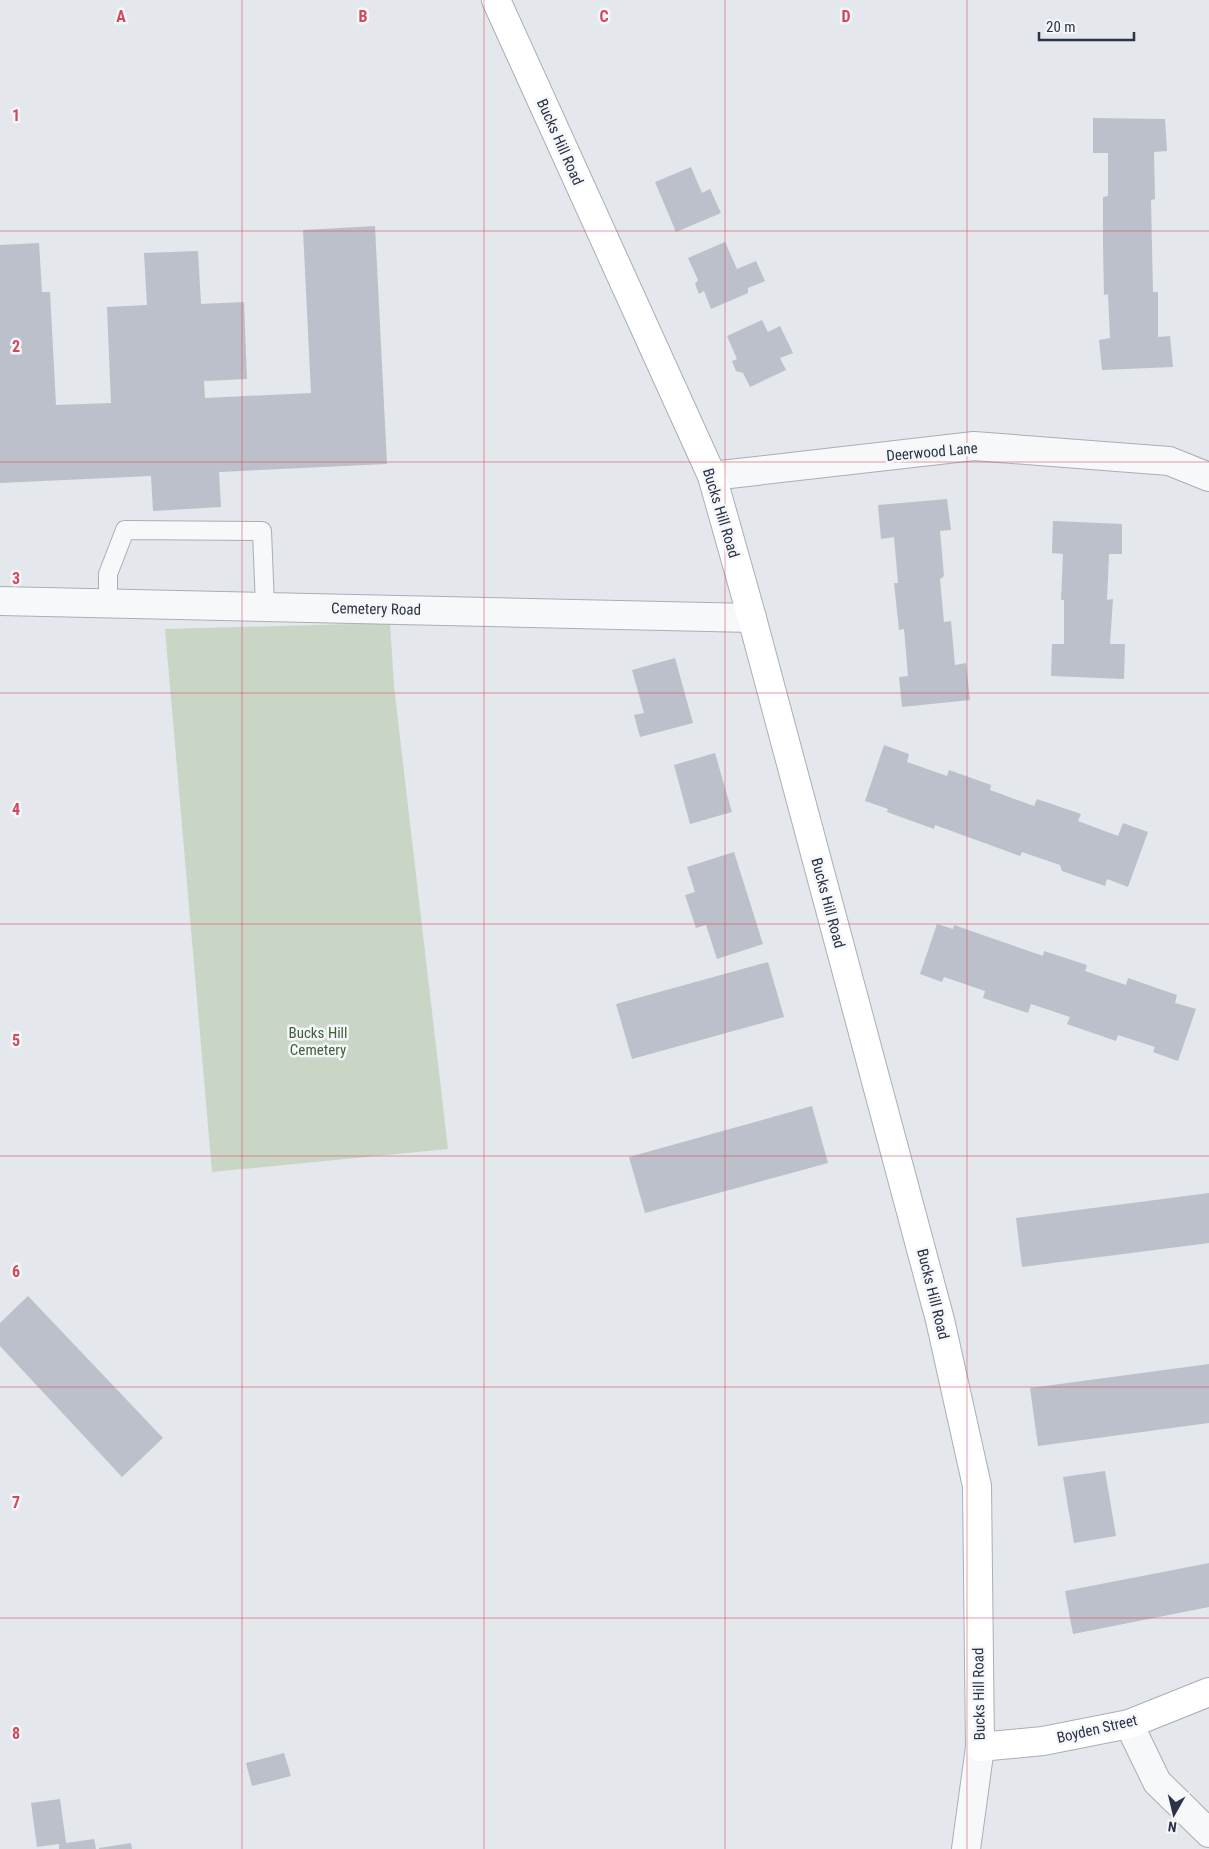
<svg xmlns="http://www.w3.org/2000/svg" width="1209" height="1849" font-family="'Roboto Condensed',sans-serif">
<style>
.green{fill:#c9d6c5}
.building{fill:#bbc0ca}
.lines{fill:none;stroke-linecap:round;stroke-linejoin:round}
.lane-casing{stroke:#a9aeb7;stroke-width:20}
.street-casing{stroke:#a9aeb7;stroke-width:30}
.secondary-casing{stroke:#a9aeb7;stroke-width:30}
.lane{stroke:#f7f8fa;stroke-width:18}
.street{stroke:#f7f8fa;stroke-width:28}
.secondary{stroke:#fff;stroke-width:28}
.grid{fill:none;stroke:#d1495b;stroke-width:1;stroke-opacity:0.55}
.labels{text-anchor:middle;stroke-width:5;stroke-linejoin:round;paint-order:stroke}
.street-label{font-size:15px;fill:#2b3445;stroke:#f4f6f9}
.park-label{font-size:15px;fill:#3f6138;stroke:#f4f6f9}
.grid-label{font-size:16px;text-anchor:middle;font-weight:bold;fill:#d1495b;stroke:#f4f6f9;stroke-width:5;stroke-linejoin:round;paint-order:stroke}
</style>
<rect width="100%" height="100%" fill="#e4e7ec"/>
<polygon class="green" points="390,623 394,686 448,1149 212,1172 165,629"/>
<g class="building">
<polygon points="1093,118 1165,119 1167,151 1154,152 1155,199 1151,200 1153,292 1158,292 1158,337 1170,336 1173,367 1102,370 1099,340 1110,338 1108,294 1104,295 1103,245 1103,197 1108,196 1108,153 1093,153"/>
<polygon points="691,167 702,193 710,189 721,213 676,232 655,182"/>
<polygon points="375,226 387,464 219,472 221,507 153,511 151,476 0,483 0,245 39,243 42,292 50,292 56,405 111,403 107,307 147,305 144,253 198,251 201,304 244,302 247,379 204,381 205,398 311,393 303,230"/>
<polygon points="725,242 737,269 756,261 765,281 748,288 748,293 711,309 704,291 699,294 695,284 698,280 688,258"/>
<polygon points="762,320 768,332 780,326 793,353 780,358 786,370 750,387 743,373 736,371 732,361 737,359 727,336"/>
<polygon points="947,499 951,530 940,531 944,576 940,579 944,622 951,621 955,665 966,663 970,700 902,707 899,677 908,676 904,629 899,630 894,583 898,583 894,537 881,539 878,505"/>
<polygon points="1053,521 1122,524 1122,554 1109,554 1107,600 1113,599 1110,644 1125,644 1124,679 1051,676 1052,644 1064,644 1064,600 1061,600 1063,554 1052,553"/>
<polygon points="675,658 693,723 640,737 634,715 644,713 632,670"/>
<polygon points="884,745 909,754 907,762 947,776 949,770 991,785 990,790 1034,806 1037,799 1081,814 1078,821 1118,836 1123,823 1148,832 1128,887 1107,879 1105,886 1062,871 1060,865 1022,852 1020,856 935,825 934,829 887,812 888,809 865,801"/>
<polygon points="715,753 732,812 690,824 674,765"/>
<polygon points="734,852 763,944 717,959 706,925 696,928 685,895 695,892 687,867"/>
<polygon points="937,924 953,929 954,925 1043,956 1044,951 1087,965 1085,971 1126,985 1128,978 1177,995 1175,1003 1196,1009 1178,1061 1153,1052 1155,1047 1118,1035 1116,1041 1067,1024 1070,1017 1031,1004 1028,1013 983,998 985,991 944,977 942,982 920,974"/>
<polygon points="768,962 784,1017 632,1059 616,1004"/>
<polygon points="812,1106 828,1163 645,1213 629,1157"/>
<polygon points="1209,1193 1209,1243 1022,1267 1016,1218"/>
<polygon points="28,1296 163,1438 122,1477 0,1346 0,1323"/>
<polygon points="1209,1364 1209,1423 1038,1446 1030,1388"/>
<polygon points="1105,1471 1116,1536 1074,1543 1063,1477"/>
<polygon points="1209,1563 1209,1607 1073,1634 1065,1591"/>
<polygon points="284,1753 291,1776 252,1786 246,1763"/>
<polygon points="60,1799 66,1843 94,1839 96,1849 59,1849 59,1844 37,1847 31,1803"/>
<polygon points="131,1843 132,1849 99,1849 99,1848"/>
</g>
<g class="lines">
<g class="lane-casing">
<polyline id="lane" points="108,603 108,574 125,530 262,531 265,607"/>
</g>
<g class="street-casing">
<g id="street">
<polyline points="712,476 974,446 1169,461 1209,477"/>
<polyline points="0,601 752,618"/>
<polyline points="1129,1724 1157,1782 1209,1833"/>
<polyline points="966,1849 980,1747"/>
</g>
</g>
<g class="secondary-casing">
<polyline id="secondary" points="496,0 712,476 752,618 940,1320 977,1486 980,1747 1043,1741 1129,1724 1209,1692"/>
</g>
<use href="#lane" class="lane"/>
<use href="#street" class="street"/>
<use href="#secondary" class="secondary"/>
</g>
<path class="grid" d="M242,0V1849M484,0V1849M725,0V1849M967,0V1849M0,231H1209M0,462H1209M0,693H1209M0,924H1209M0,1156H1209M0,1387H1209M0,1618H1209"/>
<g class="labels">
<g class="street-label">
<text transform="translate(560 142) rotate(66)" y="5">Bucks Hill Road</text>
<text transform="translate(932 452) rotate(-5)" y="5">Deerwood Lane</text>
<text transform="translate(721 513) rotate(73)" y="5">Bucks Hill Road</text>
<text transform="translate(376 609) rotate(1)" y="5">Cemetery Road</text>
<text transform="translate(828 903) rotate(75)" y="5">Bucks Hill Road</text>
<text transform="translate(933 1294) rotate(76)" y="5">Bucks Hill Road</text>
<text transform="translate(979 1694) rotate(-91)" y="5">Bucks Hill Road</text>
<text transform="translate(1097 1729) rotate(-13)" y="5">Boyden Street</text>
</g>
<g class="park-label">
<text x="318" y="1038">Bucks Hill<tspan x="318" dy="17">Cemetery</tspan></text>
</g>
</g>
<g class="grid-label">
<text x="121" y="22">A</text>
<text x="363" y="22">B</text>
<text x="604" y="22">C</text>
<text x="846" y="22">D</text>
<text x="16" y="121">1</text>
<text x="16" y="352">2</text>
<text x="16" y="584">3</text>
<text x="16" y="815">4</text>
<text x="16" y="1046">5</text>
<text x="16" y="1277">6</text>
<text x="16" y="1508">7</text>
<text x="16" y="1739">8</text>
</g>
<g transform="translate(1174 1814) rotate(188)" stroke="#f4f6f9" stroke-width="4" paint-order="stroke">
<path d="M0-4L9 19L0 12L-9 19Z" fill="#2b3445"/>
<text y="-8" font-size="14" font-weight="bold" text-anchor="middle" fill="#2b3445">N</text>
</g>
<path d="M1039 32v8h95v-8" fill="none" stroke="#2b3445" stroke-width="2.5"/>
<text x="1046" y="32" font-size="15" fill="#2b3445" stroke="#f4f6f9" stroke-width="4" paint-order="stroke">20 m</text>
</svg>
